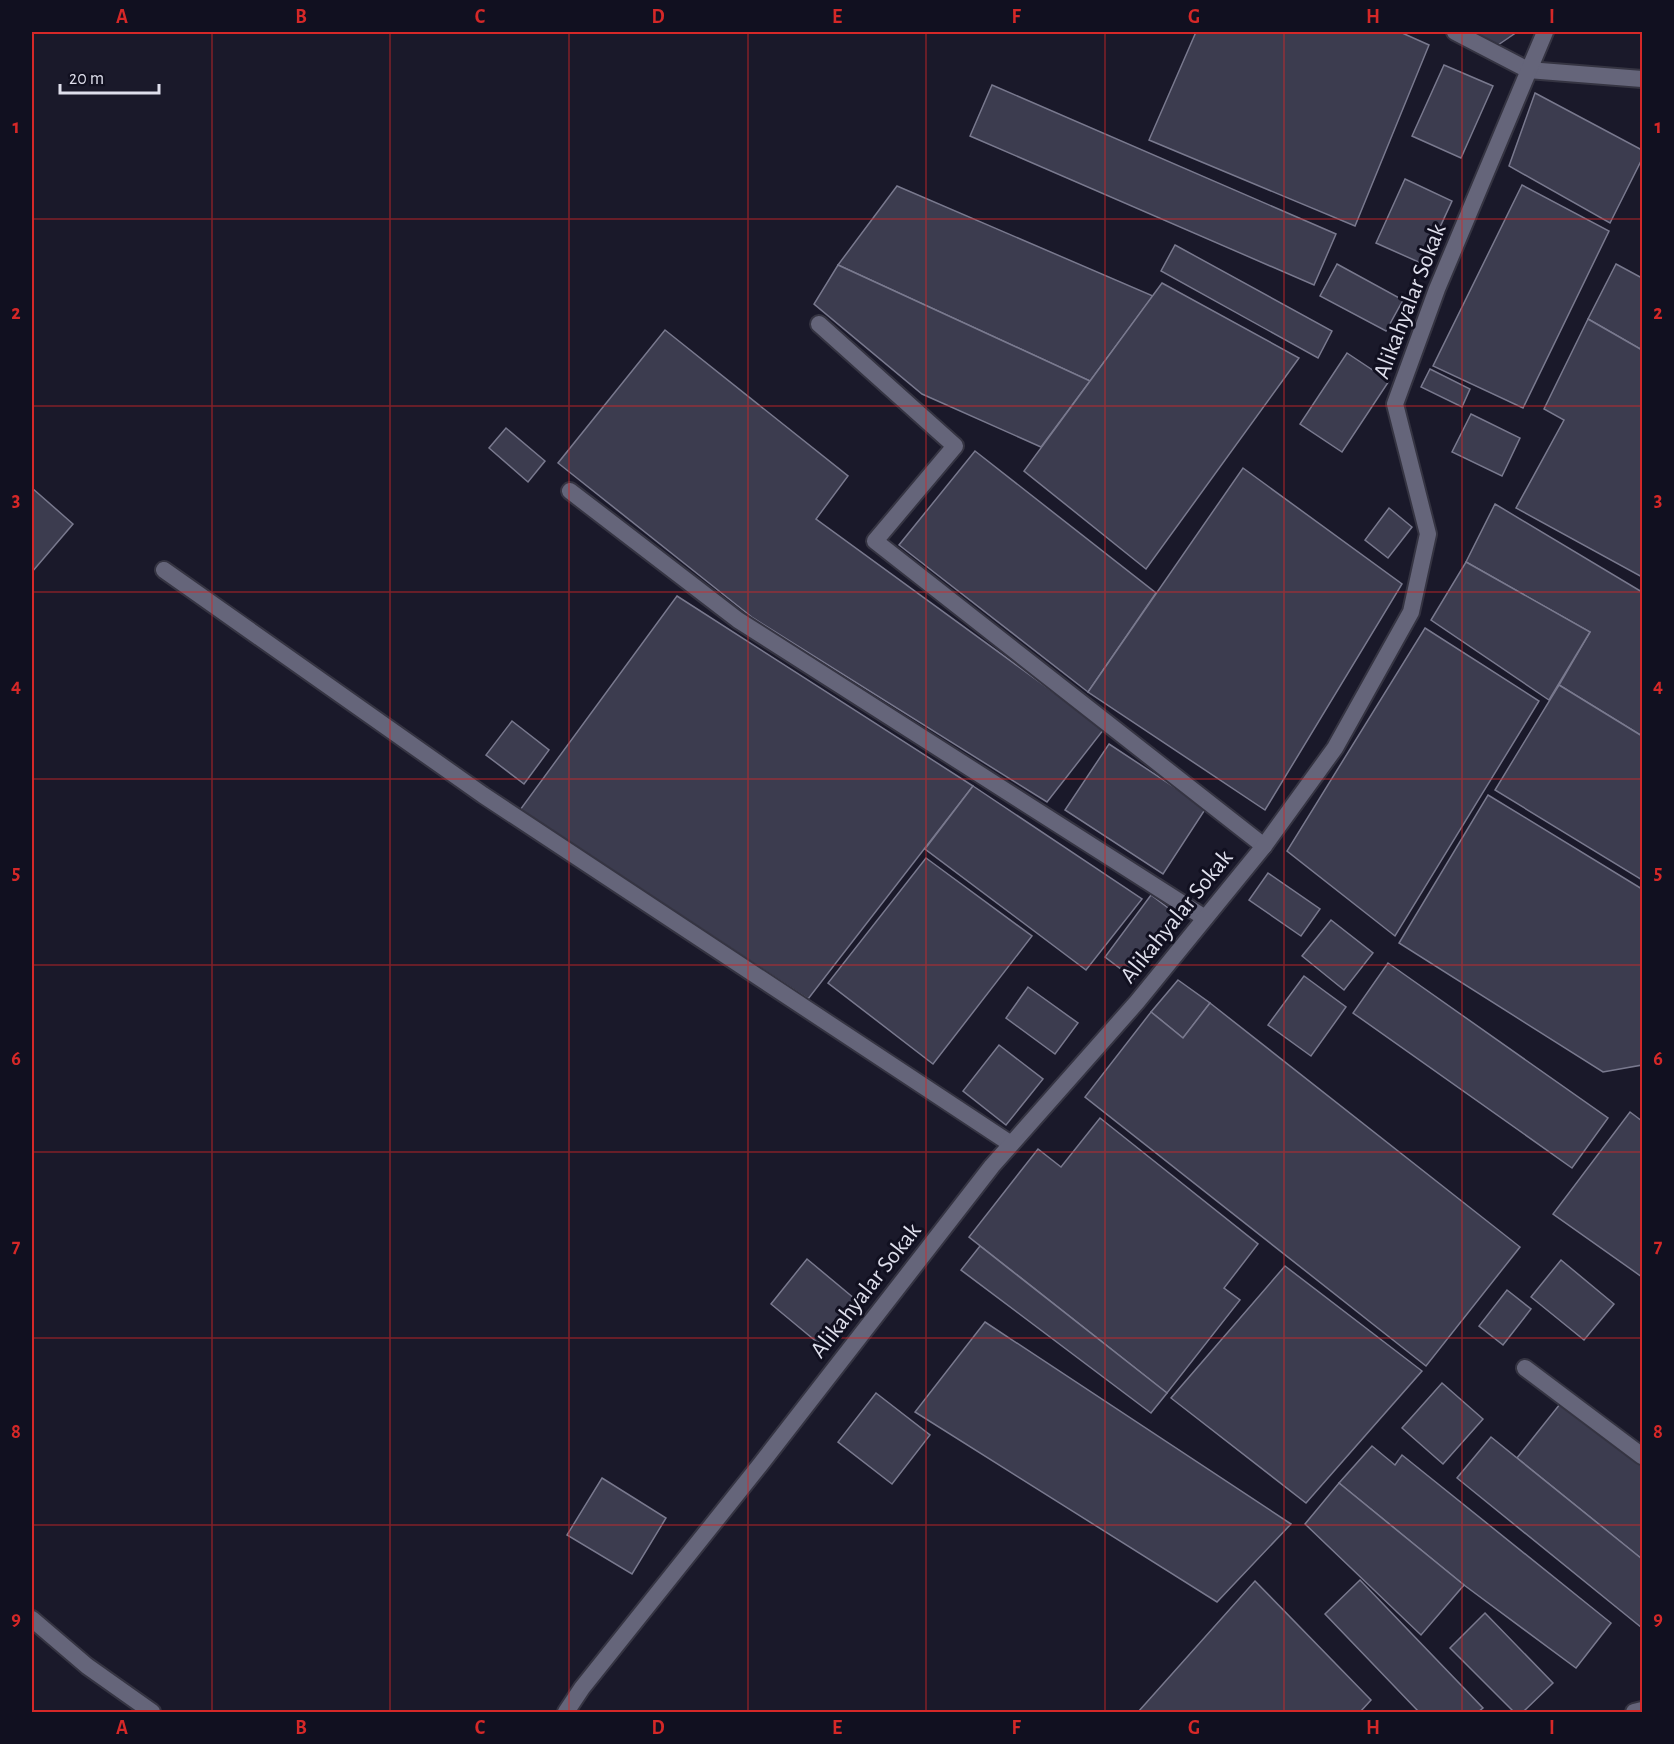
<svg xmlns="http://www.w3.org/2000/svg" width="1674" height="1744" font-family="'Alegreya Sans',sans-serif">
<style>
.building{fill:#3c3c4f;stroke:#79798e;stroke-width:1.5}
.lines{fill:none;stroke-linecap:round;stroke-linejoin:round}
.service-casing{stroke:#353442;stroke-width:20}
.minor-casing{stroke:#353442;stroke-width:20}
.tertiary-casing{stroke:#353442;stroke-width:20}
.service{stroke:#65657a;stroke-width:16}
.minor{stroke:#65657a;stroke-width:16}
.tertiary{stroke:#65657a;stroke-width:16}
.grid{fill:none;stroke:#d62828;stroke-width:1.5;stroke-opacity:0.55}
.labels{text-anchor:middle;stroke-width:6;stroke-linejoin:round;paint-order:stroke}
.street-label{font-size:24px;fill:#dfdfec;stroke:#111020}
.neatline{fill:none;stroke:#d62828;stroke-width:2}
.grid-label{font-size:20px;text-anchor:middle;font-weight:bold;fill:#d62828}
</style>
<rect width="100%" height="100%" fill="#1a192a"/>
<g class="building">
<polygon points="1196,32 1400,32 1429,45 1355,226 1149,140"/>
<polygon points="1470,32 1517,32 1498,45"/>
<polygon points="1444,65 1493,86 1461,158 1412,136"/>
<polygon points="992,85 1336,234 1314,285 970,136"/>
<polygon points="1535,93 1642,150 1642,159 1610,223 1509,166"/>
<polygon points="1405,179 1452,201 1423,264 1376,243"/>
<polygon points="1522,185 1609,231 1523,408 1433,366"/>
<polygon points="897,186 1153,296 1090,381 838,265"/>
<polygon points="1175,245 1332,331 1318,358 1161,271"/>
<polygon points="1337,264 1403,300 1386,331 1320,296"/>
<polygon points="1616,264 1642,278 1642,350 1588,319"/>
<polygon points="838,265 1090,381 1041,447 922,394 814,304"/>
<polygon points="1162,283 1299,358 1146,569 1024,471"/>
<polygon points="1588,319 1642,350 1642,577 1516,508 1564,420 1544,409"/>
<polygon points="665,330 848,476 816,519 1104,729 1047,802 753,618 558,463"/>
<polygon points="1347,353 1389,381 1342,452 1300,424"/>
<polygon points="1430,369 1470,389 1462,407 1421,387"/>
<polygon points="1471,414 1520,438 1502,476 1452,452"/>
<polygon points="506,428 545,461 528,482 489,448"/>
<polygon points="975,451 1156,593 1088,692 899,545"/>
<polygon points="1243,468 1402,584 1265,810 1088,692"/>
<polygon points="32,488 73,524 32,572"/>
<polygon points="1495,504 1642,592 1642,736 1559,685 1590,632 1466,562"/>
<polygon points="1389,508 1412,527 1388,558 1365,540"/>
<polygon points="1466,562 1590,632 1549,700 1431,620"/>
<polygon points="677,596 973,786 808,999 520,810"/>
<polygon points="1425,628 1539,701 1395,936 1287,851"/>
<polygon points="1559,685 1642,736 1642,880 1495,790"/>
<polygon points="512,721 549,750 524,784 486,755"/>
<polygon points="1109,744 1206,808 1163,874 1065,810"/>
<polygon points="973,786 1142,899 1086,970 925,849"/>
<polygon points="1488,795 1642,889 1642,1065 1603,1072 1399,943"/>
<polygon points="926,858 1032,936 933,1064 828,983"/>
<polygon points="1268,873 1320,909 1301,936 1249,900"/>
<polygon points="1151,895 1180,917 1134,979 1105,957"/>
<polygon points="1331,920 1373,953 1344,990 1302,956"/>
<polygon points="1388,963 1608,1118 1572,1168 1353,1013"/>
<polygon points="1304,976 1346,1007 1311,1056 1268,1025"/>
<polygon points="1178,980 1210,1003 1183,1038 1151,1012"/>
<polygon points="1028,987 1078,1023 1055,1054 1006,1018"/>
<polygon points="1210,1003 1520,1247 1426,1366 1085,1097 1151,1012 1183,1038"/>
<polygon points="999,1045 1043,1079 1006,1125 963,1091"/>
<polygon points="1630,1112 1642,1121 1642,1277 1553,1214"/>
<polygon points="1100,1118 1258,1244 1224,1288 1240,1300 1167,1393 969,1237 1038,1149 1061,1167"/>
<polygon points="980,1246 1167,1393 1151,1413 961,1270"/>
<polygon points="807,1259 855,1299 818,1343 771,1304"/>
<polygon points="1561,1260 1614,1304 1584,1340 1531,1297"/>
<polygon points="1285,1266 1422,1371 1306,1503 1171,1398"/>
<polygon points="1507,1290 1531,1309 1503,1345 1479,1326"/>
<polygon points="985,1322 1291,1524 1217,1602 915,1412"/>
<polygon points="1442,1383 1483,1419 1443,1464 1402,1428"/>
<polygon points="876,1393 930,1435 892,1484 838,1442"/>
<polygon points="1560,1404 1642,1466 1642,1559 1517,1458"/>
<polygon points="1491,1437 1642,1559 1642,1628 1457,1478"/>
<polygon points="1372,1446 1395,1465 1402,1455 1611,1623 1576,1668 1464,1585 1339,1483"/>
<polygon points="602,1478 666,1518 632,1574 567,1535"/>
<polygon points="1339,1483 1464,1585 1421,1635 1305,1524"/>
<polygon points="1360,1580 1483,1708 1478,1712 1419,1712 1325,1614"/>
<polygon points="1255,1581 1371,1700 1360,1712 1138,1712"/>
<polygon points="1485,1613 1553,1683 1523,1712 1514,1712 1450,1648"/>
</g>
<g class="lines">
<g class="service-casing">
<g id="service">
<polyline points="819,324 955,446 875,541 1264,846"/>
<polyline points="570,491 738,620 1205,918"/>
<polyline points="164,570 483,795 1011,1144"/>
</g>
</g>
<g class="minor-casing">
<g id="minor">
<polyline points="1455,32 1528,70 1642,79"/>
<polyline points="1525,1368 1642,1456"/>
<polyline points="32,1619 87,1666 152,1712"/>
<polyline points="566,1712 582,1688 760,1465 992,1166 1137,1002 1264,846 1335,748 1411,612 1428,534 1395,404 1437,289 1545,32"/>
</g>
</g>
<g class="tertiary-casing">
<polyline id="tertiary" points="1634,1712 1642,1710"/>
</g>
<use href="#service" class="service"/>
<use href="#minor" class="minor"/>
<use href="#tertiary" class="tertiary"/>
</g>
<path class="grid" d="M212,32V1712M390,32V1712M569,32V1712M748,32V1712M926,32V1712M1105,32V1712M1284,32V1712M1462,32V1712M32,219H1642M32,406H1642M32,592H1642M32,779H1642M32,965H1642M32,1152H1642M32,1338H1642M32,1525H1642"/>
<g class="labels">
<g class="street-label">
<text transform="translate(1409 301) rotate(-69)" y="8">Alikahyalar Sokak</text>
<text transform="translate(1176 916) rotate(-51)" y="8">Alikahyalar Sokak</text>
<text transform="translate(865 1290) rotate(-52)" y="8">Alikahyalar Sokak</text>
</g>
</g>
<rect width="1674" height="1744" fill="none" stroke="#111020" stroke-width="66"/>
<path d="M60 84v9h99v-9" fill="none" stroke="#dfdfec" stroke-width="3"/>
<text x="69" y="84" font-size="18" fill="#dfdfec" stroke="#111020" stroke-width="4.5" paint-order="stroke">20 m</text>
<rect x="33" y="33" width="1608" height="1678" class="neatline"/>
<g class="grid-label">
<text x="122" y="23">A</text>
<text x="301" y="23">B</text>
<text x="480" y="23">C</text>
<text x="658" y="23">D</text>
<text x="837" y="23">E</text>
<text x="1016" y="23">F</text>
<text x="1194" y="23">G</text>
<text x="1373" y="23">H</text>
<text x="1552" y="23">I</text>
<text x="16" y="133">1</text>
<text x="1658" y="133">1</text>
<text x="16" y="319">2</text>
<text x="1658" y="319">2</text>
<text x="16" y="506">3</text>
<text x="1658" y="506">3</text>
<text x="16" y="692">4</text>
<text x="1658" y="692">4</text>
<text x="16" y="879">5</text>
<text x="1658" y="879">5</text>
<text x="16" y="1065">6</text>
<text x="1658" y="1065">6</text>
<text x="16" y="1252">7</text>
<text x="1658" y="1252">7</text>
<text x="16" y="1438">8</text>
<text x="1658" y="1438">8</text>
<text x="16" y="1625">9</text>
<text x="1658" y="1625">9</text>
<text x="122" y="1734">A</text>
<text x="301" y="1734">B</text>
<text x="480" y="1734">C</text>
<text x="658" y="1734">D</text>
<text x="837" y="1734">E</text>
<text x="1016" y="1734">F</text>
<text x="1194" y="1734">G</text>
<text x="1373" y="1734">H</text>
<text x="1552" y="1734">I</text>
</g>
</svg>
